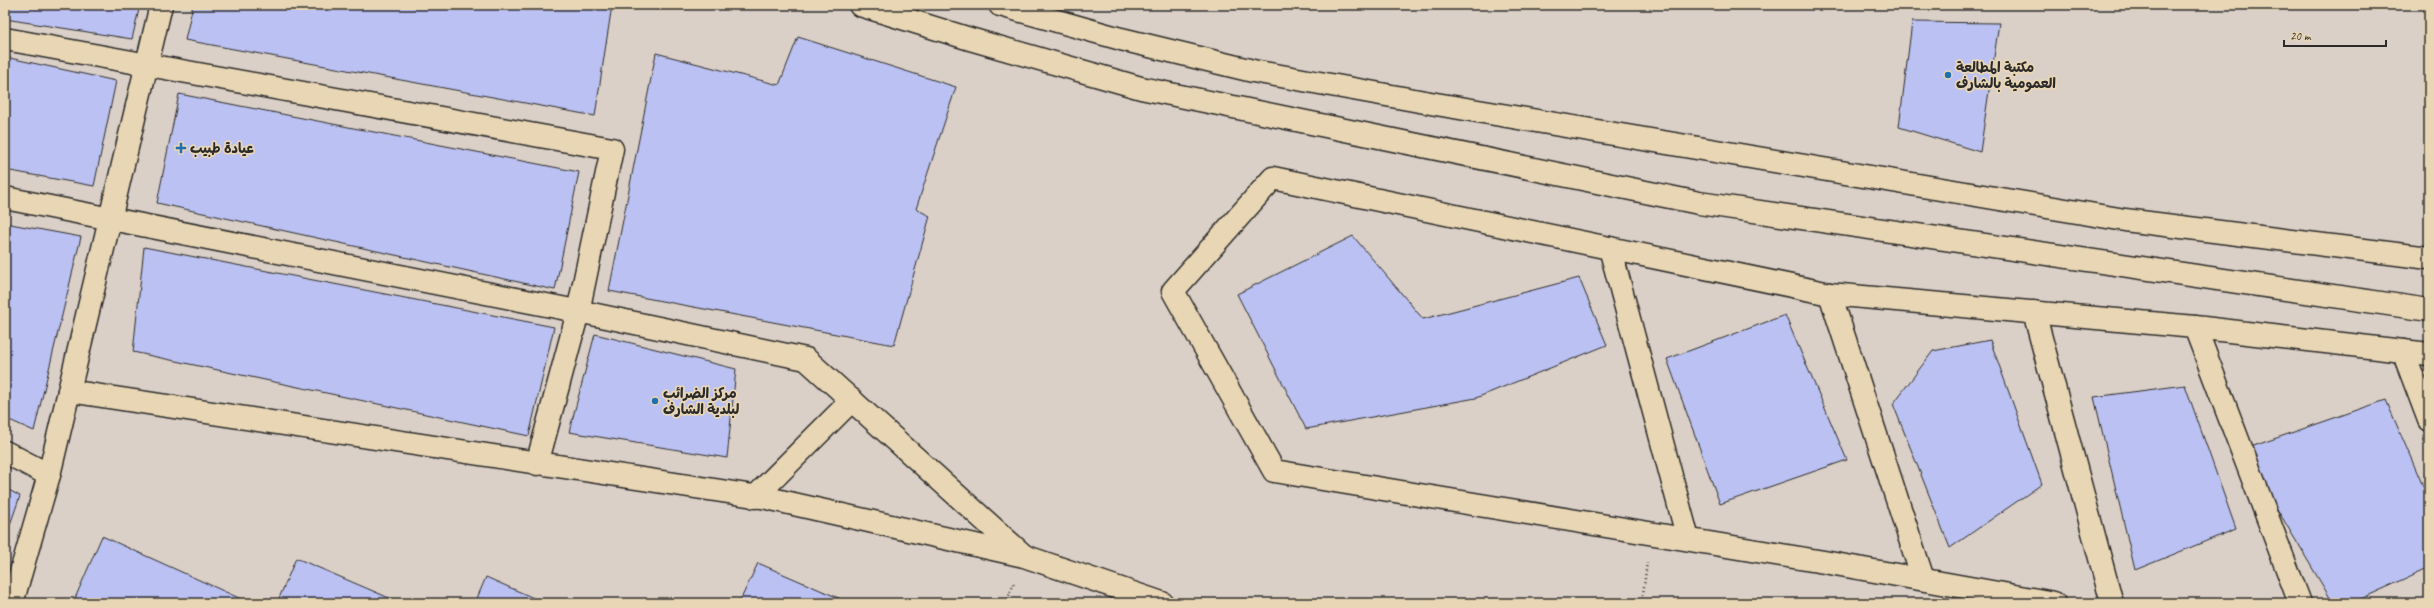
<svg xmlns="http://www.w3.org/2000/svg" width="2434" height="608" font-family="Caveat,'Playpen Sans Arabic',sans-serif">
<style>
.building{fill:#bbc1f2;stroke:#2b2b2b}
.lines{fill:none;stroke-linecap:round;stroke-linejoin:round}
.minor-casing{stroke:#2b2b2b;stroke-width:25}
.path{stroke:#2b2b2b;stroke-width:2.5;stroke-dasharray:1 3;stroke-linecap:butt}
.minor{stroke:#e9d6b4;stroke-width:22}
.poi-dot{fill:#1f6fb2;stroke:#e9d6b4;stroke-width:1.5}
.labels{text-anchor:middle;stroke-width:3.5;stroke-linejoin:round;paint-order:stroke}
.poi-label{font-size:14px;font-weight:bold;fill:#2b2b2b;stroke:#e9d6b4;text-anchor:start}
</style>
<rect width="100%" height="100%" fill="#dbd0c7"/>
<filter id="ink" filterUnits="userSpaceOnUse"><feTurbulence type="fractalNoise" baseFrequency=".025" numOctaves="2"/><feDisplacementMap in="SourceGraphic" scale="8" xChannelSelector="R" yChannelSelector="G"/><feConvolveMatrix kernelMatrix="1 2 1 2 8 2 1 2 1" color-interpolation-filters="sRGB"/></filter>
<g filter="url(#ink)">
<g class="building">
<polygon points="5,5 140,5 132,39 5,19"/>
<polygon points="193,5 612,5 595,116 185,40"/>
<polygon points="1912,22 1999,23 1980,152 1899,127"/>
<polygon points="798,37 956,87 916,209 930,216 894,345 609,291 656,53 779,85"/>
<polygon points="5,57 116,81 94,186 5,170"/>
<polygon points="179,94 579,172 555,290 157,203"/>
<polygon points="5,223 81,237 34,431 5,418"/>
<polygon points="1353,236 1423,319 1579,278 1607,345 1476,398 1306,429 1237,294"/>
<polygon points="144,247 554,327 529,436 133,352"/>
<polygon points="1785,315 1847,460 1720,504 1667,359"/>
<polygon points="595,334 736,369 727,458 569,432"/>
<polygon points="1990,340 2042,484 1950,548 1893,404 1933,351"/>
<polygon points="2185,385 2236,529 2135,570 2094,397"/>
<polygon points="2386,400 2429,500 2429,568 2352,603 2333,603 2242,450"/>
<polygon points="5,488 20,496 5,539"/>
<polygon points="102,536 250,603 73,603"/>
<polygon points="296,558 401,603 277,603"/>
<polygon points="758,563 850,603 739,603"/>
<polygon points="486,577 545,603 475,603"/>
</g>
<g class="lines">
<g class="minor-casing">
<g id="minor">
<polyline points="860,5 970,39 1141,88 1699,203 2429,310"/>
<polyline points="1000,5 1121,39 1253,71 1436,104 2125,220 2429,258"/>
<polyline points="5,39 612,149 578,312 537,464"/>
<polyline points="5,198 592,314 806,359 1023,555"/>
<polyline points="1610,248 1688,539"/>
<polyline points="1830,294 1923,579"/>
<polyline points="2034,312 2112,603"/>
<polyline points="2195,327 2300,603"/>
<polyline points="2403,351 2429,420"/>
<polyline points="69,391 767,498 1024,556 1162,603"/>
<polyline points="5,452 49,475 12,603"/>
<polyline points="49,475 161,5"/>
<polyline points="755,497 852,400"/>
<polyline points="2054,603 1824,562 1274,471 1173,291 1273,178 1830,294 2195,327 2429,354"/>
</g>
</g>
<g class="path">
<polyline points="1006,603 1014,583"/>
<polyline points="1642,603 1647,562"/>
</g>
<use href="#minor" class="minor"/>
</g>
</g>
<g class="poi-dot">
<circle cx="1948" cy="75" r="4"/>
<path d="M179 142h4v4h4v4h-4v4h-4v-4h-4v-4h4z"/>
<circle cx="655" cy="401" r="4"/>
</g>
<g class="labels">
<g class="poi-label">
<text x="1956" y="72">مكتبة المطالعة<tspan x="1956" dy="16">العمومية بالشارف</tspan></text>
<text x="190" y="153">عيادة طبيب</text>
<text x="663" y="398">مركز الضرائب<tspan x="663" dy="16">لبلدية الشارف</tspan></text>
</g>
</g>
<rect width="2434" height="608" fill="none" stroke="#e9d6b4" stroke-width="20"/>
<rect x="10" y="10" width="2414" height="588" fill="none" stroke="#2b2b2b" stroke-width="1.5" filter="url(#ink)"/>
<path d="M2284 40v6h102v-6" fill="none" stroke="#2b2b2b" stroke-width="2"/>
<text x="2290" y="40" font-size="12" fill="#2b2b2b" stroke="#e9d6b4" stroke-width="3" paint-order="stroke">20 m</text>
</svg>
